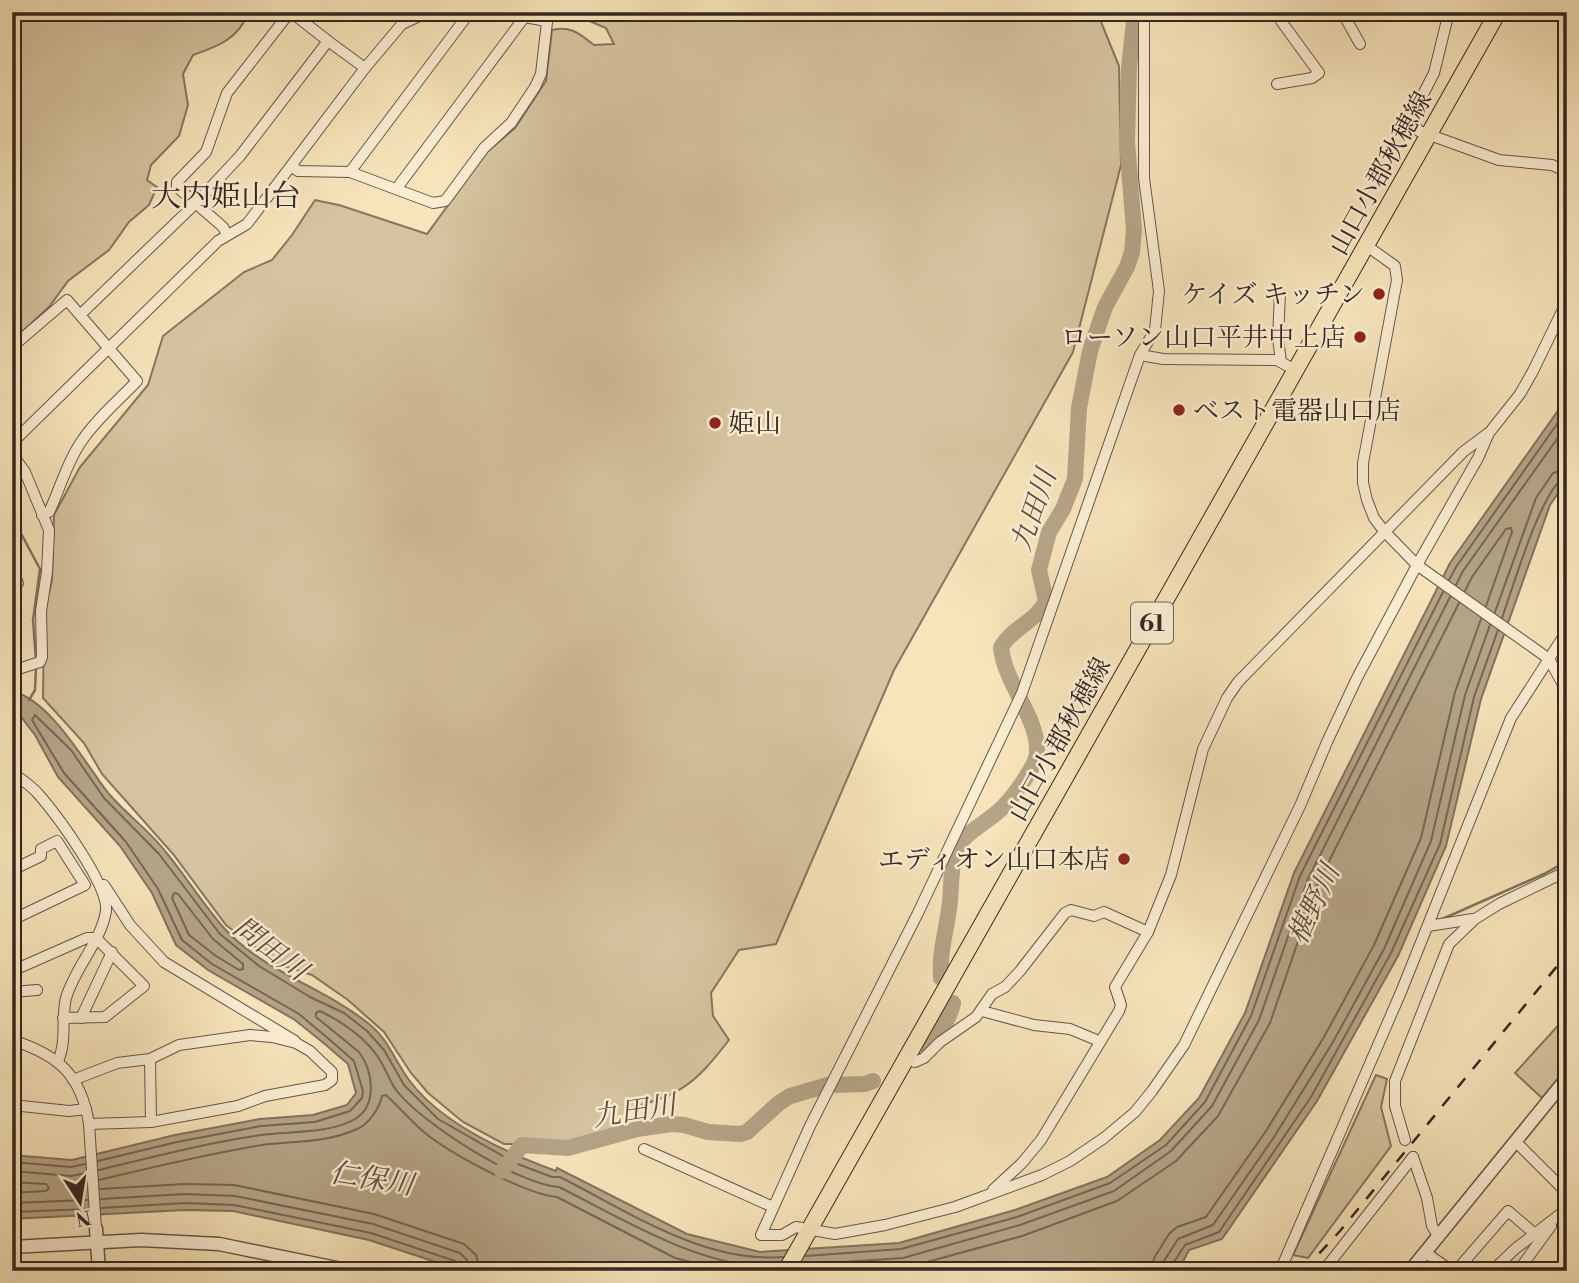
<svg xmlns="http://www.w3.org/2000/svg" width="1579" height="1283" font-family="'Libre Bodoni','Noto Serif JP',serif">
<style>
.green{fill:#d6c4a0;stroke:#867660;stroke-width:2}
.water{fill:#b5a486;stroke:#82725e;stroke-width:2}
.lines{fill:none;stroke-linecap:round;stroke-linejoin:round}
.shore{stroke:#756654;stroke-width:2}
.stream{stroke:#82725e;stroke-width:2.5}
.river{stroke:#b5a486;stroke-width:16}
.minor-casing{stroke:#665647;stroke-width:12}
.tertiary-casing{stroke:#665647;stroke-width:15}
.primary-casing{stroke:#352721;stroke-width:18}
.minor{stroke:#faedd2;stroke-width:10}
.tertiary{stroke:#faedd2;stroke-width:12}
.primary{stroke:#f7e4ba;stroke-width:16}
.rail{stroke:#352721;stroke-width:2.5;stroke-dasharray:12 12;stroke-linecap:butt}
.poi-dot{fill:#8f2418;stroke:#faedd2;stroke-width:2.5}
.labels{text-anchor:middle;stroke-width:5;stroke-linejoin:round;paint-order:stroke}
.shield{fill:#faedd2;stroke:#706256;stroke-width:2}
.shield-label{font-size:24px;font-weight:bold;fill:#352721}
.street-label{font-size:26px;fill:#352721;stroke:#faedd2}
.poi-label{font-size:26px;fill:#352721;stroke:#faedd2;text-anchor:end}
.water-label{font-size:28px;font-style:italic;fill:#5b4c3f;stroke:#faedd2}
.quarter-label{font-size:30px;fill:#352721;stroke:#faedd2}
</style>
<rect width="100%" height="100%" fill="#f7e4ba"/>
<filter id="stains"><feTurbulence type="fractalNoise" baseFrequency=".00286" numOctaves="4"/><feColorMatrix values="0 0 0 0 .2 0 0 0 0 .09 0 0 0 0 .02 0 0 0 .5 -.17"/></filter>
<radialGradient id="worn" r=".72"><stop offset=".6" stop-color="#630" stop-opacity="0"/><stop offset="1" stop-color="#630" stop-opacity=".3"/></radialGradient>
<g class="green">
<path d="M12,12H249C238,39 219,46 193,55L183,74L188,105L179,136L151,165L147,180L157,187L149,205L129,222L109,250L68,281L49,307L12,341Z"/>
<path d="M520,12H1097L1119,66L1121,165L1073,352L894,670L776,944L739,950L711,993L713,1016L729,1040C694,1085 683,1093 629,1109L618,1127L571,1144H504L463,1122L428,1093L411,1073L384,1032L348,1000L312,975L278,964L226,925L173,854L102,774L84,743L43,698L44,614L52,580L54,515L80,467L148,385L163,336L244,272L272,260L292,235L315,200L339,205L427,234L487,152L515,128L546,81L552,30C570,25 580,34 594,45L614,44L606,28L573,14Z"/>
<polygon points="1564,1019 1567,1021 1567,1068 1542,1098 1515,1073"/>
<polygon points="1376,1075 1387,1079 1381,1107 1391,1146 1308,1258 1293,1255"/>
</g>
<path class="water" d="M1567,398V480L1550,505L1481,699L1446,846L1398,956L1317,1101L1222,1239L1189,1250L1178,1271H463L369,1240L233,1211L185,1210L12,1219V1155L72,1160L175,1135L260,1119L313,1115L347,1105L356,1093L348,1064L326,1045L295,1020L208,970L176,945L152,893L120,846L58,777L35,735L15,709H12V691C52,701 85,764 109,794C126,814 149,830 165,851C185,875 202,903 223,927C263,972 324,987 369,1024C388,1039 395,1061 409,1080C441,1124 507,1153 556,1171L557,1168L687,1234L760,1252L899,1243L1015,1210L1107,1177L1160,1140L1199,1098L1245,1013L1294,873L1450,563Z"/>
<g class="lines">
<g class="shore">
<polyline points="1449,580 1456,567 1567,410"/>
<polyline points="1456,585 1463,571 1567,425"/>
<polyline points="1465,591 1472,577 1506,529 1511,528 1512,532 1486,606"/>
<polyline points="1495,612 1536,498 1553,473 1567,469"/>
<path d="M1502,618C1511,593 1544,480 1567,477"/>
<polygon points="174,893 178,894 213,939 243,964 243,969 239,970 216,956 189,935 172,898"/>
<path d="M98,1161L177,1142L261,1126L315,1122L350,1111L362,1098L363,1091L354,1061L330,1040L299,1014L212,964L182,940L158,889L126,842L64,773L32,720L35,715L71,750L104,798L159,854L220,934L259,966L310,997L344,1013L367,1031L384,1050L404,1085L438,1119L515,1163L552,1177H560C629,1212 703,1263 783,1257"/>
<polyline points="12,1162 71,1167 85,1164"/>
<path d="M99,1170C152,1157 206,1143 261,1135C288,1131 330,1134 355,1119C378,1105 373,1071 359,1052L316,1017V1013L320,1011C342,1022 364,1036 378,1057C385,1067 389,1080 396,1090C421,1123 519,1185 559,1187C623,1219 705,1271 778,1266"/>
<polyline points="12,1171 71,1176 86,1173"/>
<path d="M99,1180C153,1167 207,1154 262,1145C294,1141 327,1143 357,1129C369,1124 379,1109 382,1096L386,1095C399,1107 411,1121 425,1133C451,1154 525,1194 557,1197L675,1258L726,1271"/>
<polyline points="12,1182 46,1184 49,1188 46,1191 12,1193"/>
<polyline points="100,1189 185,1184 234,1185 374,1214 464,1244 476,1255 480,1271"/>
<polyline points="101,1199 185,1194 235,1196 373,1224 460,1253 467,1260 469,1271"/>
<polyline points="12,1203 87,1200"/>
<polyline points="101,1208 185,1203 234,1205 371,1233 455,1261 459,1265 460,1271"/>
<polyline points="12,1212 88,1209"/>
<polyline points="806,1256 901,1249 1017,1217 1110,1183 1166,1145 1205,1102 1251,1016 1300,876 1443,592"/>
<polyline points="800,1265 903,1258 1020,1225 1114,1191 1171,1151 1212,1106 1259,1020 1308,879 1450,597"/>
<polyline points="872,1271 905,1268 1022,1236 1117,1201 1176,1161 1218,1116 1270,1023 1318,883 1459,603"/>
<polyline points="1152,1271 1154,1258 1169,1234 1177,1227 1206,1217 1266,1131 1324,1037 1374,945 1421,838 1455,692 1481,619"/>
<polyline points="1162,1271 1164,1261 1178,1239 1213,1225 1274,1137 1333,1042 1384,949 1431,841 1465,695 1490,625"/>
<polyline points="1171,1271 1172,1265 1185,1245 1219,1232 1311,1097 1391,953 1440,844 1474,697 1498,630"/>
</g>
<g class="stream">
<polyline points="12,510 17,526 40,569 33,620 36,660"/>
<polyline points="29,700 35,690 36,667"/>
<polyline points="1440,920 1544,874 1567,861"/>
</g>
<g class="river">
<path d="M941,978C939,954 946,932 949,909C952,892 950,864 956,850C965,831 989,822 1003,807C1013,797 1036,766 1037,753C1039,718 1004,683 1001,647C1013,627 1036,622 1046,601L1039,570L1049,532L1063,509L1075,479L1079,408L1090,351L1105,307L1127,267L1132,252L1134,230L1127,142L1129,67L1135,12"/>
<path d="M927,1046C938,1034 950,1020 953,1003"/>
<polyline points="502,1171 522,1145 568,1148 637,1129 672,1124 684,1125 708,1132 740,1134 747,1132 779,1103 790,1096 828,1085 865,1084 873,1081"/>
</g>
<g class="minor-casing">
<g id="minor">
<polyline points="291,12 328,41"/>
<polyline points="1144,12 1144,178 1159,291 1155,330 1140,355 1022,693 917,915 810,1126 761,1235 782,1235 796,1227 835,1234 885,1225 955,1207 1042,1175 1070,1161 1104,1138 1135,1112 1152,1091 1184,1045 1300,806 1327,742 1357,678 1417,565 1478,458 1489,433 1520,394 1533,371 1567,301"/>
<polyline points="1342,12 1360,44"/>
<polyline points="1449,12 1434,73 1412,116 1412,122 1419,131 1499,160 1552,165 1567,172"/>
<polyline points="365,68 402,24 428,12"/>
<polyline points="1277,84 1312,78 1319,73 1281,21 1294,12"/>
<path d="M293,167L298,171L350,172L433,203L445,201L484,148L511,123L535,87L541,74L547,22C531,16 525,20 509,12"/>
<polyline points="350,172 470,12"/>
<polyline points="397,188 523,19"/>
<polyline points="227,235 223,227 177,187 177,182 206,152 227,93 290,12"/>
<polyline points="1367,246 1395,266 1397,280 1363,463 1363,483 1367,500 1374,518 1384,531 1417,565 1549,659 1567,692"/>
<polyline points="1280,293 1278,338 1281,362"/>
<path d="M12,347L67,300L137,381C118,401 97,418 81,442C66,464 60,489 49,512L42,515"/>
<polyline points="1140,355 1163,359 1277,360 1297,371"/>
<polyline points="12,443 218,241 247,224 365,68 328,41 240,156 195,204 81,314"/>
<polyline points="12,454 25,472 49,530 47,572 41,611 42,657 40,662 12,671"/>
<polyline points="12,571 18,583"/>
<path d="M12,773C23,780 33,787 41,797C58,817 109,886 106,911C101,942 75,967 66,998C61,1019 67,1042 58,1061"/>
<polyline points="12,870 41,856 41,849 57,841 85,885 12,920"/>
<polyline points="104,885 130,925 164,962 295,1041"/>
<polyline points="1428,926 1473,919"/>
<polyline points="12,971 87,938 96,938 144,986 105,1017 63,1018"/>
<polyline points="12,992 37,990"/>
<polyline points="982,1011 1034,1025 1070,1029 1099,1041"/>
<polyline points="81,1018 112,952"/>
<path d="M12,1040C58,1055 81,1074 89,1124L96,1229"/>
<polyline points="150,1059 151,1122"/>
<polyline points="907,1059 915,1062 924,1058 940,1042 976,1017 992,994 1005,987 1020,971 1065,913 1071,910 1094,916 1104,912 1148,932"/>
<polyline points="73,1080 117,1063 150,1059 179,1045 250,1035 272,1037 296,1043 310,1051 332,1072 332,1080 325,1085 265,1096 238,1106 151,1122 89,1124"/>
<polyline points="12,1105 69,1111 86,1109"/>
<polyline points="1405,1140 1395,1106 1395,1081 1449,944 1475,919 1499,904 1567,871"/>
<polyline points="1516,1142 1567,1193"/>
<polyline points="644,1149 773,1207"/>
<polyline points="1413,1157 1427,1198 1432,1226 1439,1237"/>
<polyline points="993,1190 1022,1163 1041,1140 1119,1011 1121,1005 1115,987 1148,932 1171,875 1203,749 1227,698 1238,682 1463,452 1487,434"/>
<polyline points="1426,1253 1452,1271"/>
<polyline points="1280,1271 1401,992 1511,718 1567,631"/>
<polyline points="1330,1271 1328,1265 1413,1157"/>
<polyline points="1456,1271 1508,1211 1535,1234"/>
<polyline points="1492,1271 1515,1249 1567,1209"/>
<polyline points="1518,1271 1551,1226"/>
</g>
</g>
<g class="tertiary-casing">
<g id="tertiary">
<polyline points="96,1229 99,1271"/>
<polyline points="12,1247 141,1240 219,1244 351,1271"/>
<polyline points="1410,1271 1567,1078"/>
</g>
</g>
<g class="primary-casing">
<polyline id="primary" points="786,1271 1498,12"/>
</g>
<use href="#minor" class="minor"/>
<use href="#tertiary" class="tertiary"/>
<use href="#primary" class="primary"/>
<polyline class="rail" points="1303,1271 1340,1231 1567,954"/>
</g>
<g class="poi-dot">
<circle cx="1379" cy="294" r="7"/>
<circle cx="1360" cy="337" r="7"/>
<circle cx="1179" cy="410" r="7"/>
<circle cx="715" cy="423" r="7"/>
<circle cx="1124" cy="859" r="7"/>
</g>
<g class="labels">
<rect class="shield" x="1131" y="602.5" width="42" height="41" rx="5"/>
<g class="shield-label">
<text x="1152" y="631">61</text>
</g>
<g class="street-label">
<text transform="translate(1380 173) rotate(-61)" y="9">山口小郡秋穂線</text>
<text transform="translate(1059 739) rotate(-61)" y="9">山口小郡秋穂線</text>
</g>
<g class="poi-label">
<text x="1365" y="303">ケイズ キッチン</text>
<text x="1346" y="346">ローソン山口平井中上店</text>
<text x="1193" y="419" text-anchor="start">ベスト電器山口店</text>
<text x="729" y="432" text-anchor="start">姫山</text>
<text x="1110" y="868">エディオン山口本店</text>
</g>
<g class="water-label">
<text transform="translate(1033 510) rotate(-71)" y="10">九田川</text>
<text transform="translate(1313 904) rotate(-65)" y="10">椹野川</text>
<text transform="translate(271 948) rotate(37)" y="10">問田川</text>
<text transform="translate(634 1110) rotate(-9)" y="10">九田川</text>
<text transform="translate(372 1178) rotate(9)" y="10">仁保川</text>
</g>
<g class="quarter-label">
<text x="226" y="206">大内姫山台</text>
</g>
</g>
<rect width="1579" height="1283" fill="none" stroke="#f7e4ba" stroke-width="42"/>
<rect x="14" y="14" width="1551" height="1255" fill="none" stroke="#352721" stroke-width="3.5"/>
<rect x="21" y="21" width="1537" height="1241" fill="none" stroke="#352721" stroke-width="2"/>
<g transform="translate(80 1202) rotate(168)" stroke="#faedd2" stroke-width="5" paint-order="stroke">
<path d="M0-5L12 26L0 18L-12 26Z" fill="#352721"/>
<text y="-10" font-size="19" font-weight="bold" text-anchor="middle" fill="#352721">N</text>
</g>
<rect width="100%" height="100%" filter="url(#stains)"/>
<rect width="100%" height="100%" fill="url(#worn)"/>
</svg>
